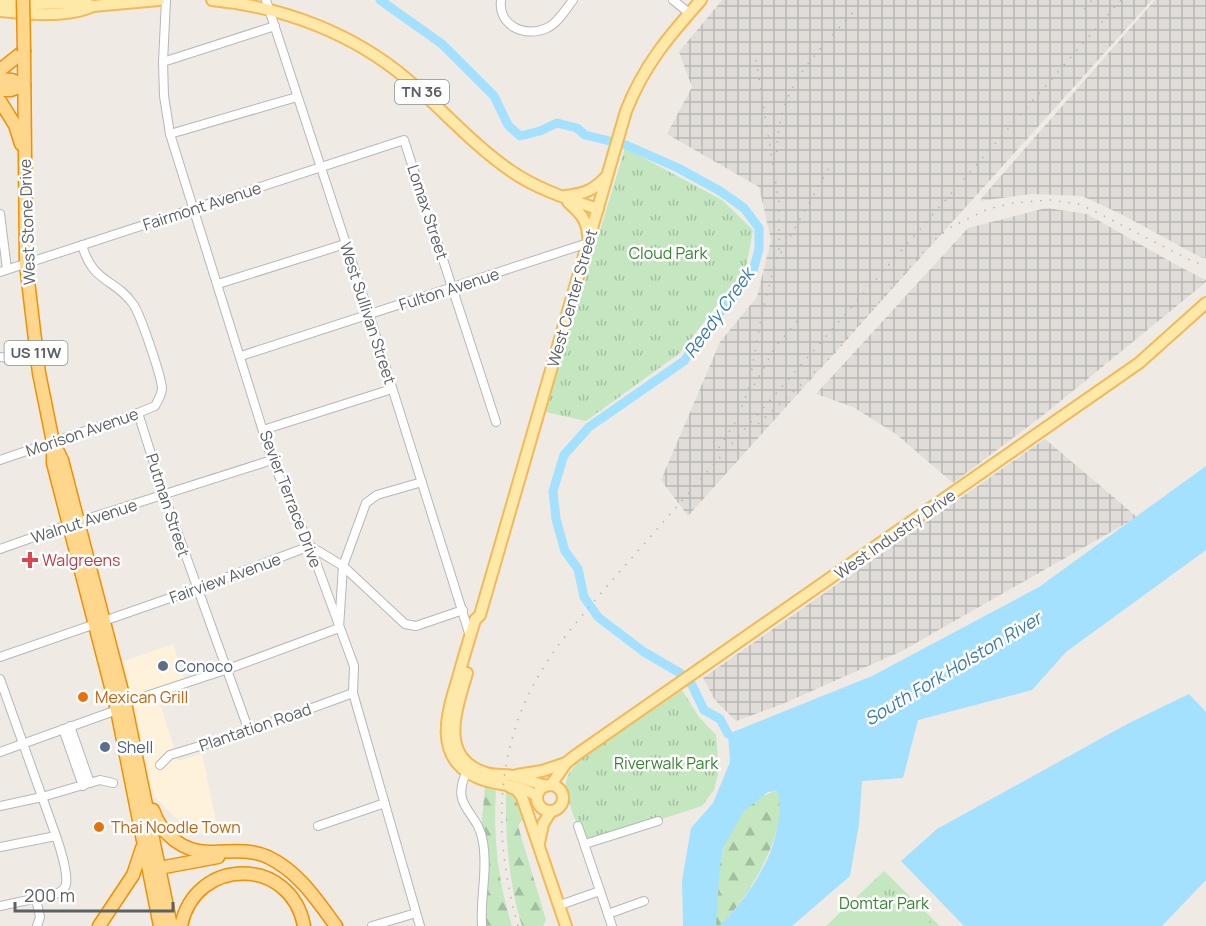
<svg xmlns="http://www.w3.org/2000/svg" width="1206" height="926" font-family="Manrope,sans-serif">
<style>
.commercial{fill:#fef2da}
.industrial{fill:url(#industrial-grid)}
.grass{fill:url(#grass-tufts)}
.forest{fill:url(#forest-firs)}
.pitch{fill:#c4e7c0}
.water{fill:#a4e0ff;fill-rule:evenodd}
.lines{fill:none;stroke-linecap:round;stroke-linejoin:round}
.river{stroke:#a4e0ff;stroke-width:9}
.minor-casing{stroke:#b5b7bb;stroke-width:10}
.major-casing{stroke:#f3b958;stroke-width:14}
.highway-casing{stroke:#f38f00;stroke-width:15}
.minor{stroke:#fff;stroke-width:8}
.major{stroke:#ffe9a9;stroke-width:10}
.highway{stroke:#fed68c;stroke-width:12}
.rail{stroke:#b3b4b5;stroke-width:1.5;stroke-dasharray:1.5 8;stroke-linecap:butt}
.highway-bridge-casing{stroke:#f38f00;stroke-width:15;stroke-linecap:butt}
.highway-bridge{stroke:#fed68c;stroke-width:12}
.health-dot{fill:#e0444e;stroke:#fff;stroke-width:2}
.service-dot{fill:#5c6f8a;stroke:#fff;stroke-width:2}
.food-dot{fill:#e8710a;stroke:#fff;stroke-width:2}
.labels{text-anchor:middle;stroke-width:5;stroke-linejoin:round;paint-order:stroke}
.shield{fill:#fff;stroke:#8d9093;stroke-width:1.5}
.shield-label{font-size:15px;font-weight:bold;fill:#5c6165}
.street-label{font-size:16px;fill:#5c6165;stroke:#fff}
.park-label{font-size:16px;fill:#388433;stroke:#fff}
.health-label{font-size:16px;fill:#be3a42;stroke:#fff;text-anchor:start}
.service-label{font-size:16px;fill:#4e5e75;stroke:#fff;text-anchor:start}
.food-label{font-size:16px;fill:#c56008;stroke:#fff;text-anchor:start}
.water-label{font-size:18px;font-style:italic;fill:#3c7caa;stroke:#fff}
</style>
<defs>
<pattern id="industrial-grid" width="8" height="8" patternUnits="userSpaceOnUse" patternTransform="scale(1.5)"><rect width="8" height="8" fill="#e0ddd8"/><path d="M0 4h8M4 0v8" fill="none" stroke="#b9b7b3"/></pattern>
<pattern id="grass-tufts" width="24" height="20" patternUnits="userSpaceOnUse" patternTransform="scale(1.5)"><rect width="24" height="20" fill="#c4e7c0"/><path d="M3 7l-1-3M5 7V3M7 7l1-3M15 17l-1-3M17 17v-4M19 17l1-3" fill="none" stroke="#a2bfa0"/></pattern>
<pattern id="forest-firs" width="22" height="20" patternUnits="userSpaceOnUse" patternTransform="scale(1.5)"><rect width="22" height="20" fill="#c4e7c0"/><path d="M5 1l3.5 6h-7zM16 11l3.5 6h-7z" fill="#a2bfa0"/></pattern>
</defs>
<rect width="100%" height="100%" fill="#efebe4"/>
<polygon class="commercial" points="173,644 185,681 156,690 159,701 178,761 202,754 219,835 191,833 154,796 124,661"/>
<g class="industrial">
<polygon points="722,0 1152,0 688,516 661,480 720,342 757,297 771,240 759,187 667,134 692,87 679,52"/>
<polygon points="1155,0 1206,0 1206,258 1200,257 1121,214 1082,196 1032,194 979,201"/>
<polygon points="1046,208 1087,214 1180,267 1206,280 1206,282 1046,413 953,483 896,434 853,407 816,394 968,228"/>
<polygon points="1045,439 1137,517 902,651 780,705 736,721 715,700 703,678"/>
</g>
<g class="grass">
<polygon points="625,148 722,200 753,230 746,268 680,353 586,421 545,412"/>
<path d="M682,690L699,717L716,735L719,770L714,790L702,806L585,844C580,831 564,796 566,784C566,776 573,768 577,762Z"/>
<polygon points="884,871 940,926 826,926"/>
</g>
<g class="forest">
<path d="M506,786L517,790L525,816L518,826L546,920L543,926H522C508,880 505,834 506,786Z"/>
<path d="M485,787L496,791C493,837 498,882 512,926H482L481,831Z"/>
<path d="M778,791C790,831 748,898 720,926L715,925C718,905 717,884 720,864C724,835 746,796 778,791Z"/>
</g>
<path class="pitch" d="M885,904C908,907 917,910 933,926H840C851,912 868,908 885,904Z"/>
<g class="water">
<path d="M1206,466V550L1066,652L1032,690L918,720L903,778L862,781L859,824L850,876L792,926H683L682,881L691,828L713,803L730,762L728,734L872,676L1039,587ZM777,791C784,807 775,844 767,860C756,883 738,908 720,925H716L720,866L723,848L744,811L768,792Z"/>
<polygon points="1189,694 1206,712 1206,880 1162,926 964,926 901,861 937,829 1129,723"/>
</g>
<g class="lines">
<polyline class="river" points="380,0 442,44 494,96 508,125 520,136 540,131 557,123 577,128 585,135 626,145 678,168 720,191 744,208 759,228 759,249 753,271 736,294 716,317 684,361 589,427 564,455 553,491 556,519 565,551 578,569 584,597 598,617 644,652 680,673 692,685 704,710 720,719 728,734"/>
<g class="minor-casing">
<g id="minor">
<polyline points="166,0 163,62 164,96 170,134 272,460 310,546 354,666 353,693 420,926"/>
<polyline points="266,0 369,314 470,636"/>
<path d="M501,0C498,26 525,38 547,28C558,23 566,9 573,0"/>
<polyline points="673,0 689,13"/>
<polyline points="163,62 275,26"/>
<polyline points="170,134 297,97"/>
<polyline points="0,214 7,269"/>
<polyline points="0,272 404,140 496,422"/>
<polyline points="218,284 345,244"/>
<polyline points="241,356 588,243"/>
<polyline points="0,357 18,359"/>
<polyline points="138,413 164,495 249,731"/>
<polyline points="263,430 392,389"/>
<path d="M0,460L138,413L155,406C158,401 161,395 162,389C162,378 140,313 133,304C115,278 93,284 82,245"/>
<polyline points="0,549 68,525 272,460"/>
<polyline points="0,657 196,589 310,546 343,566 405,624 416,626 463,610"/>
<polyline points="0,679 56,836 0,847"/>
<polyline points="125,703 228,669 339,628 343,566 366,503 377,495 422,482"/>
<polyline points="70,726 90,783"/>
<polyline points="63,729 83,786"/>
<polyline points="0,752 117,710"/>
<polyline points="160,765 170,755 249,731 353,693"/>
<path d="M468,769C448,808 478,809 483,842C488,870 480,898 482,926"/>
<polyline points="0,806 42,797 100,780 113,783"/>
<polyline points="318,826 385,803"/>
<polyline points="578,826 612,926"/>
<polyline points="585,844 658,821"/>
<polyline points="36,899 40,917 37,926"/>
<polyline points="560,905 600,891"/>
<path d="M0,906L56,894C60,892 65,890 66,884C68,873 60,847 56,836"/>
<polyline points="608,914 644,901"/>
<polyline points="372,926 416,913"/>
</g>
</g>
<g class="major-casing">
<g id="major">
<path d="M212,0C283,7 353,33 408,80C442,109 473,145 511,171C537,189 568,199 598,209"/>
<polyline points="0,2 33,4 82,3 93,6 159,0"/>
<path d="M0,11C27,14 68,18 93,6"/>
<path d="M565,196C583,194 593,191 606,177"/>
<path d="M568,202C580,213 587,219 588,236"/>
<path d="M467,673C457,708 437,758 486,773C496,776 505,774 514,776C525,778 535,783 546,786"/>
<polyline points="517,775 542,771 566,763"/>
<circle cx="550" cy="798" r="13"/>
<polyline points="551,785 566,763 576,755 1139,363 1206,303"/>
<polyline points="510,787 517,790 522,797 566,926"/>
<path d="M537,796C517,782 497,787 476,777C433,757 447,713 458,678C463,659 469,640 475,620L480,615L626,111C644,65 669,36 701,0"/>
<polyline points="539,843 543,824 551,811"/>
</g>
</g>
<g class="highway-casing">
<g id="highway">
<polyline points="24,51 26,264 39,373 53,442 53,463 117,710 160,926"/>
<polyline points="0,70 24,51"/>
<polyline points="0,79 12,80 24,85"/>
<polyline points="0,90 11,90 24,85"/>
<polyline points="0,101 15,125 21,144"/>
<polyline points="54,444 62,460 125,703 171,926"/>
<path d="M153,810C161,834 183,852 209,852C230,852 247,848 268,857C299,872 316,899 336,926"/>
<polyline points="153,872 159,868 218,857"/>
<polyline points="99,926 133,875 142,848"/>
<path d="M181,926C195,856 291,856 304,926"/>
</g>
</g>
<use href="#minor" class="minor"/>
<use href="#major" class="major"/>
<use href="#highway" class="highway"/>
<g class="rail">
<polyline points="1084,9 1092,0"/>
<path d="M777,152C778,84 814,58 855,10"/>
<polyline points="781,253 831,164"/>
<polyline points="754,385 776,346 799,319"/>
<polyline points="758,424 831,357 933,241 951,227 988,209 1013,203 1051,200 1078,204 1092,210 1192,261 1206,266"/>
<polyline points="719,448 736,421 748,391 762,313 779,249 779,203 755,53"/>
<path d="M518,926C493,836 493,747 545,665C561,639 582,616 601,593L1121,0"/>
</g>
<g class="highway-bridge-casing">
<polyline id="highway-bridge" points="23,0 24,51"/>
</g>
<use href="#highway-bridge" class="highway-bridge"/>
</g>
<path class="health-dot" d="M27 551h6v6h6v6h-6v6h-6v-6h-6v-6h6z"/>
<g class="service-dot">
<circle cx="163" cy="666" r="6"/>
<circle cx="105" cy="747" r="6"/>
</g>
<g class="food-dot">
<circle cx="83" cy="697" r="6"/>
<circle cx="99" cy="827" r="6"/>
</g>
<g class="labels">
<g class="shield">
<rect x="395" y="80" width="54" height="24" rx="4.5"/>
<rect x="4.5" y="341" width="63" height="24" rx="4.5"/>
</g>
<g class="shield-label">
<text x="422" y="97">TN 36</text>
<text x="36" y="358">US 11W</text>
</g>
<g class="street-label">
<text transform="translate(202 206) rotate(-18)" y="6">Fairmont Avenue</text>
<text transform="translate(428 212) rotate(72)" y="6">Lomax Street</text>
<text transform="translate(27 222) rotate(-92)" y="6">West Stone Drive</text>
<text transform="translate(449 289) rotate(-18)" y="6">Fulton Avenue</text>
<text transform="translate(572 298) rotate(-74)" y="6">West Center Street</text>
<text transform="translate(368 313) rotate(72)" y="6">West Sullivan Street</text>
<text transform="translate(82 432) rotate(-19)" y="6">Morison Avenue</text>
<text transform="translate(291 499) rotate(69)" y="6">Sevier Terrace Drive</text>
<text transform="translate(168 505) rotate(72)" y="6">Putman Street</text>
<text transform="translate(84 521) rotate(-18)" y="6">Walnut Avenue</text>
<text transform="translate(895 534) rotate(-35)" y="6">West Industry Drive</text>
<text transform="translate(225 578) rotate(-20)" y="6">Fairview Avenue</text>
<text transform="translate(255 727) rotate(-19)" y="6">Plantation Road</text>
</g>
<g class="park-label">
<text x="668" y="259">Cloud Park</text>
<text x="666" y="769">Riverwalk Park</text>
<text x="884" y="909">Domtar Park</text>
</g>
<g class="health-label">
<text x="42" y="566">Walgreens</text>
</g>
<g class="service-label">
<text x="175" y="672">Conoco</text>
<text x="117" y="753">Shell</text>
</g>
<g class="food-label">
<text x="95" y="703">Mexican Grill</text>
<text x="111" y="833">Thai Noodle Town</text>
</g>
<g class="water-label">
<text transform="translate(719 313) rotate(-54)" y="6">Reedy Creek</text>
<text transform="translate(953 669) rotate(-31)" y="6">South Fork Holston River</text>
</g>
</g>
<path d="M15 902v9h158v-9" fill="none" stroke="#5c6165" stroke-width="3"/>
<text x="24" y="902" font-size="18" fill="#5c6165" stroke="#ffffff" stroke-width="4.5" paint-order="stroke">200 m</text>
</svg>
